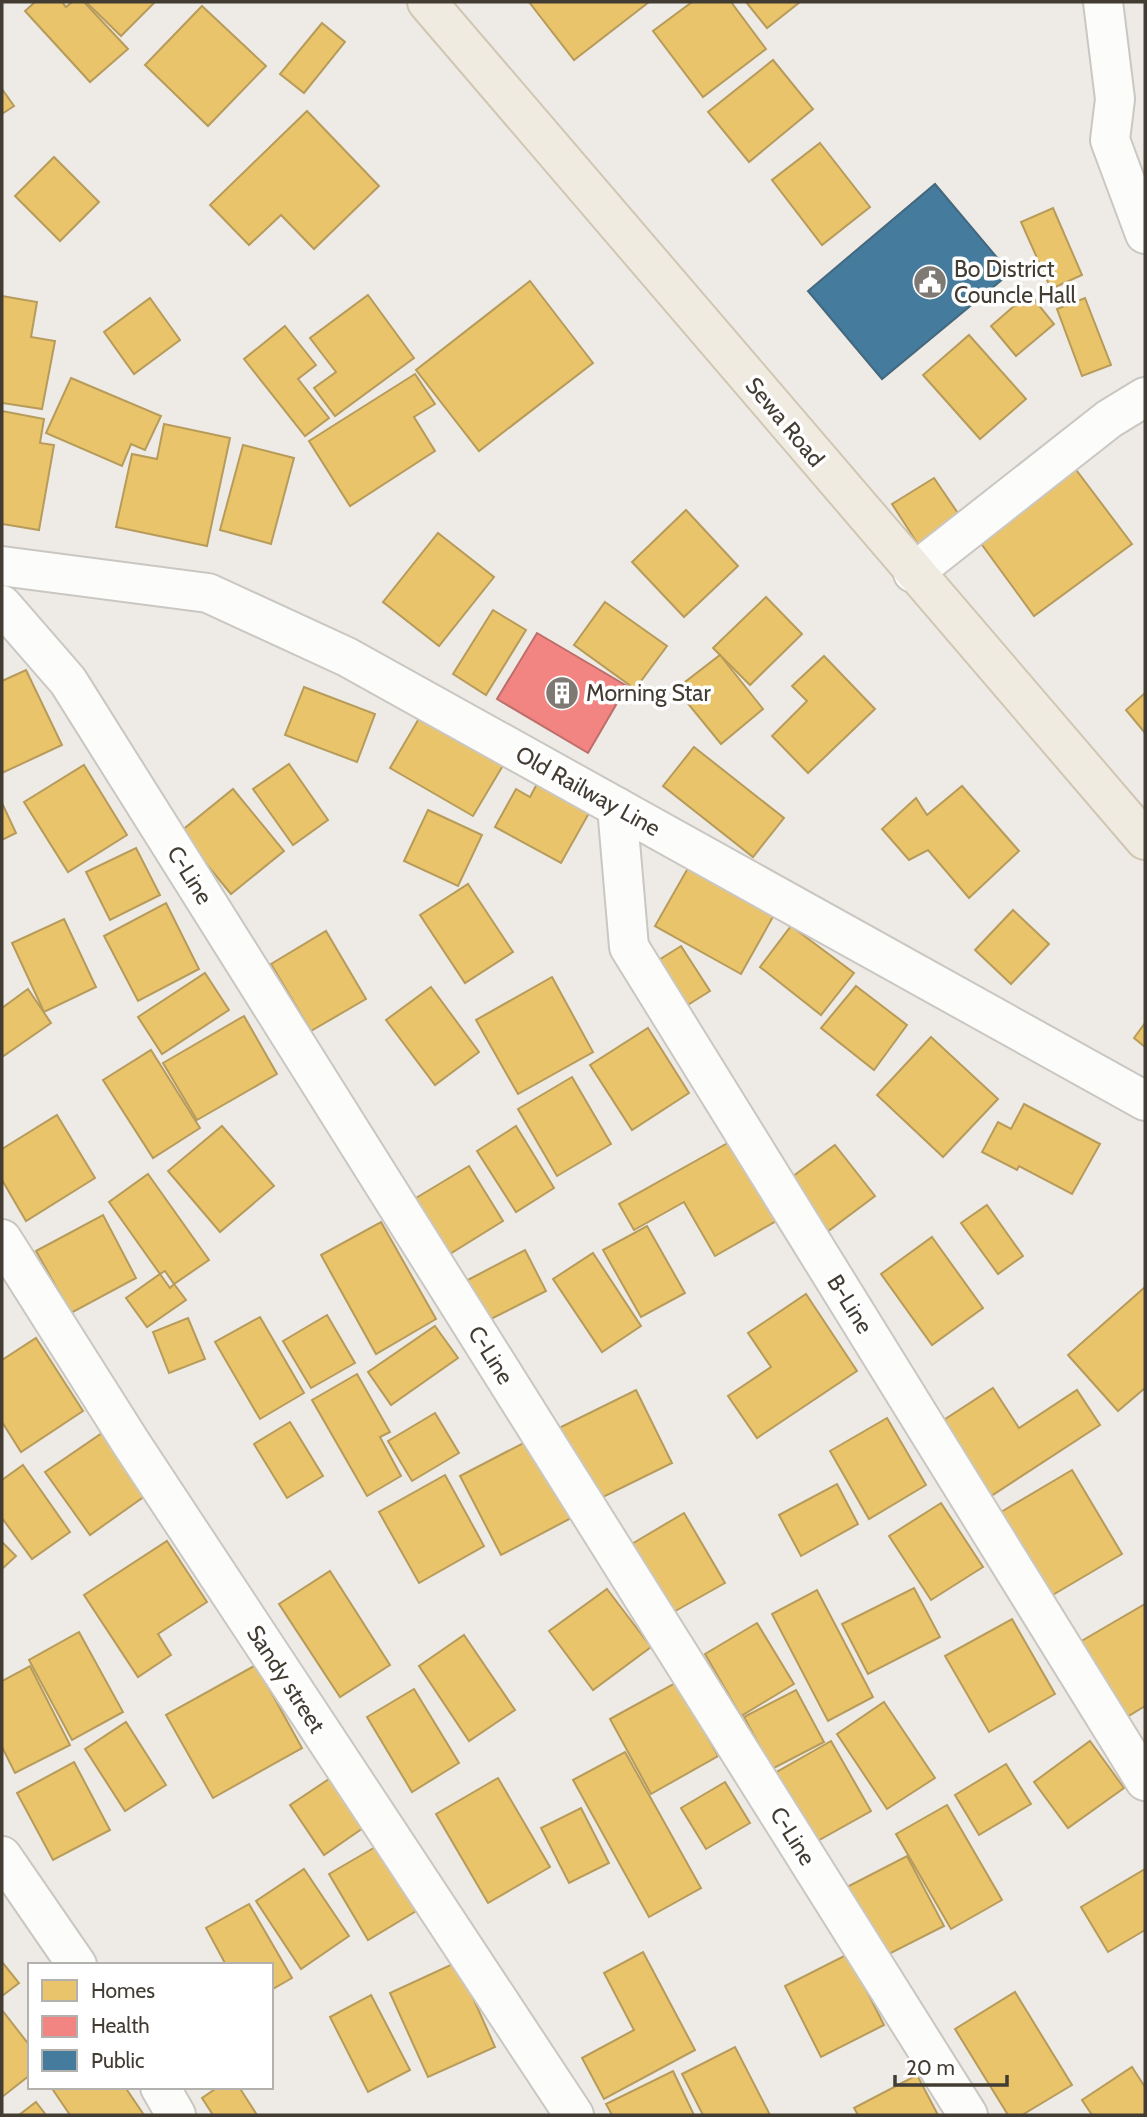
<svg xmlns="http://www.w3.org/2000/svg" width="1147" height="2117" font-family="Cabin,sans-serif">
<style>
.homes{fill:#e9c46a;stroke:#b79b5a;stroke-width:2}
.health{fill:#f28482;stroke:#bd6e6a;stroke-width:2}
.public{fill:#457b9d;stroke:#44687d;stroke-width:2}
.lines{fill:none;stroke-linecap:round;stroke-linejoin:round}
.minor-casing{stroke:#cac7c2;stroke-width:42}
.major-casing{stroke:#d0c6b3;stroke-width:42}
.minor{stroke:#fcfcfb;stroke-width:38}
.major{stroke:#f0ebe1;stroke-width:38}
.labels{text-anchor:middle;stroke-width:7;stroke-linejoin:round;paint-order:stroke}
.poi-label{font-size:23px;fill:#423c33;stroke:#fff;text-anchor:start}
.street-label{font-size:23px;fill:#423c33;stroke:#fff}
</style>
<rect width="100%" height="100%" fill="#eeebe6"/>
<g class="homes">
<polygon points="35,2 62,2 66,7 72,2 84,2 128,49 90,82 25,11"/>
<polygon points="86,2 155,2 121,36"/>
<polygon points="529,2 649,2 574,60"/>
<polygon points="692,2 731,2 766,49 703,97 653,31"/>
<polygon points="746,2 800,2 767,28"/>
<polygon points="202,6 266,66 208,126 145,65"/>
<polygon points="322,23 345,42 304,93 280,74"/>
<polygon points="773,60 813,109 749,162 708,112"/>
<polygon points="2,89 14,106 2,114"/>
<polygon points="307,111 379,186 314,249 281,215 249,245 210,205"/>
<polygon points="820,143 870,207 822,245 772,180"/>
<polygon points="54,157 99,202 60,241 15,196"/>
<polygon points="1053,208 1082,275 1051,289 1021,222"/>
<polygon points="530,281 593,363 479,451 416,370"/>
<polygon points="1029,293 1054,324 1016,356 991,326"/>
<polygon points="368,295 414,358 335,416 314,388 336,372 310,338"/>
<polygon points="2,296 37,302 31,337 55,341 42,409 2,403"/>
<polygon points="150,298 180,340 134,374 104,332"/>
<polygon points="1085,298 1111,365 1082,376 1057,309"/>
<polygon points="285,326 316,365 298,379 329,418 305,436 244,359"/>
<polygon points="969,335 1026,399 980,439 923,375"/>
<polygon points="415,374 435,404 414,417 435,451 350,506 309,441"/>
<polygon points="71,378 161,416 145,450 131,444 122,466 46,433"/>
<polygon points="2,411 44,419 40,443 54,445 39,530 2,524"/>
<polygon points="164,424 230,438 207,546 116,527 132,454 157,459"/>
<polygon points="243,445 294,458 271,544 220,530"/>
<polygon points="1074,467 1132,544 1034,616 977,538"/>
<polygon points="934,478 964,522 921,549 892,504"/>
<polygon points="686,510 738,566 684,617 632,562"/>
<polygon points="438,533 494,577 439,646 383,602"/>
<polygon points="766,597 802,634 750,685 713,648"/>
<polygon points="605,602 667,646 635,689 574,645"/>
<polygon points="493,610 526,630 486,695 453,674"/>
<polygon points="720,655 763,709 721,744 676,689"/>
<polygon points="824,656 875,709 808,773 772,736 807,701 792,686"/>
<polygon points="26,670 62,745 2,773 2,681"/>
<polygon points="304,687 375,714 357,762 285,735"/>
<polygon points="1145,693 1145,733 1126,710"/>
<polygon points="421,715 505,762 473,816 390,768"/>
<polygon points="694,747 784,818 753,857 663,786"/>
<polygon points="289,764 328,820 293,845 253,789"/>
<polygon points="84,765 127,835 68,872 24,802"/>
<polygon points="540,778 593,806 561,863 495,827 516,789 530,797"/>
<polygon points="962,786 1019,851 969,898 928,850 909,860 882,829 916,798 927,815"/>
<polygon points="233,789 284,851 231,894 180,832"/>
<polygon points="2,803 16,833 2,840"/>
<polygon points="428,810 482,835 458,886 404,861"/>
<polygon points="136,848 160,895 110,920 86,872"/>
<polygon points="688,868 774,915 741,974 655,926"/>
<polygon points="468,884 513,952 465,983 420,915"/>
<polygon points="166,903 199,969 138,1001 104,936"/>
<polygon points="1013,910 1049,944 1011,984 975,950"/>
<polygon points="64,919 96,987 44,1012 12,943"/>
<polygon points="791,926 854,973 821,1015 760,967"/>
<polygon points="326,931 366,999 311,1031 271,964"/>
<polygon points="681,946 710,991 683,1008 654,963"/>
<polygon points="205,973 229,1010 162,1054 138,1017"/>
<polygon points="552,977 593,1052 518,1094 476,1020"/>
<polygon points="856,986 907,1025 874,1070 821,1028"/>
<polygon points="431,987 479,1052 435,1085 386,1020"/>
<polygon points="28,989 51,1023 2,1057 2,1008"/>
<polygon points="244,1016 277,1074 197,1120 163,1063"/>
<polygon points="1145,1023 1145,1047 1134,1038"/>
<polygon points="648,1028 689,1093 632,1130 590,1065"/>
<polygon points="931,1037 998,1099 943,1157 877,1095"/>
<polygon points="151,1050 200,1128 153,1158 103,1080"/>
<polygon points="572,1077 611,1144 557,1176 518,1109"/>
<polygon points="1024,1104 1100,1144 1072,1194 1019,1166 1017,1170 982,1152 998,1122 1011,1129"/>
<polygon points="57,1115 95,1178 26,1221 2,1180 2,1149"/>
<polygon points="222,1126 274,1186 220,1232 168,1171"/>
<polygon points="516,1126 554,1188 516,1212 477,1151"/>
<polygon points="733,1140 778,1220 715,1256 684,1202 634,1230 619,1204"/>
<polygon points="835,1145 875,1196 827,1232 788,1180"/>
<polygon points="469,1166 503,1221 440,1260 406,1204"/>
<polygon points="148,1174 209,1260 174,1284 165,1271 160,1274 109,1202"/>
<polygon points="987,1205 1023,1256 998,1274 961,1223"/>
<polygon points="103,1215 136,1278 71,1313 36,1251"/>
<polygon points="381,1222 436,1319 376,1354 321,1255"/>
<polygon points="647,1226 685,1293 641,1317 603,1250"/>
<polygon points="932,1237 983,1308 932,1345 881,1274"/>
<polygon points="525,1250 546,1291 483,1323 462,1283"/>
<polygon points="593,1253 641,1326 602,1352 553,1279"/>
<polygon points="160,1274 170,1288 174,1284 186,1300 147,1327 126,1298"/>
<polygon points="1145,1287 1145,1388 1118,1411 1068,1355"/>
<polygon points="806,1294 857,1371 757,1438 728,1396 771,1367 748,1333"/>
<polygon points="327,1315 355,1363 311,1388 283,1341"/>
<polygon points="260,1317 304,1393 260,1419 215,1342"/>
<polygon points="188,1318 205,1359 169,1373 153,1332"/>
<polygon points="435,1326 458,1358 391,1405 368,1372"/>
<polygon points="36,1338 83,1411 21,1452 2,1422 2,1360"/>
<polygon points="357,1374 390,1432 380,1437 401,1476 367,1496 312,1400"/>
<polygon points="993,1388 1019,1428 1077,1390 1100,1425 985,1500 936,1425"/>
<polygon points="636,1390 672,1463 595,1501 559,1428"/>
<polygon points="435,1413 459,1453 412,1481 388,1441"/>
<polygon points="887,1418 926,1485 869,1519 830,1451"/>
<polygon points="290,1422 323,1476 287,1498 254,1444"/>
<polygon points="108,1429 152,1491 90,1535 45,1472"/>
<polygon points="535,1437 575,1516 501,1555 460,1476"/>
<polygon points="23,1465 70,1532 32,1559 2,1518 2,1480"/>
<polygon points="1072,1470 1122,1554 1051,1596 1001,1512"/>
<polygon points="445,1475 484,1546 419,1583 379,1512"/>
<polygon points="837,1484 858,1524 801,1556 779,1515"/>
<polygon points="941,1503 983,1567 931,1600 889,1536"/>
<polygon points="684,1513 725,1583 670,1614 630,1545"/>
<polygon points="167,1541 207,1602 158,1634 171,1655 138,1677 84,1595"/>
<polygon points="2,1542 16,1556 2,1569"/>
<polygon points="330,1571 390,1665 340,1697 279,1604"/>
<polygon points="914,1588 940,1637 868,1674 842,1624"/>
<polygon points="607,1589 651,1647 593,1690 549,1631"/>
<polygon points="817,1590 873,1697 828,1721 772,1614"/>
<polygon points="1145,1604 1145,1706 1122,1720 1078,1643"/>
<polygon points="1012,1619 1055,1694 989,1732 945,1656"/>
<polygon points="757,1623 794,1684 741,1716 705,1654"/>
<polygon points="79,1632 123,1712 72,1740 29,1660"/>
<polygon points="464,1635 515,1710 469,1741 419,1666"/>
<polygon points="256,1665 302,1748 213,1798 166,1715"/>
<polygon points="30,1666 70,1745 15,1773 2,1747 2,1681"/>
<polygon points="677,1682 718,1756 651,1794 610,1719"/>
<polygon points="414,1689 459,1763 412,1792 367,1717"/>
<polygon points="796,1690 824,1742 772,1769 744,1717"/>
<polygon points="884,1702 935,1778 887,1809 837,1734"/>
<polygon points="126,1722 166,1785 125,1811 85,1749"/>
<polygon points="831,1741 871,1811 814,1843 775,1773"/>
<polygon points="1090,1741 1124,1788 1068,1828 1034,1782"/>
<polygon points="625,1752 701,1888 649,1917 573,1780"/>
<polygon points="74,1762 110,1830 53,1860 17,1793"/>
<polygon points="1006,1764 1031,1804 979,1835 955,1795"/>
<polygon points="332,1777 366,1826 324,1855 290,1805"/>
<polygon points="498,1778 550,1867 488,1903 436,1814"/>
<polygon points="725,1782 750,1823 706,1849 681,1808"/>
<polygon points="947,1805 1002,1900 951,1929 896,1834"/>
<polygon points="581,1808 609,1863 569,1883 541,1828"/>
<polygon points="389,1839 428,1904 368,1940 329,1874"/>
<polygon points="907,1856 944,1926 883,1957 847,1887"/>
<polygon points="304,1869 349,1936 301,1969 256,1901"/>
<polygon points="1145,1869 1145,1930 1108,1952 1081,1907"/>
<polygon points="249,1904 292,1978 271,1990 271,1965 226,1965 206,1928"/>
<polygon points="643,1952 695,2050 604,2099 582,2058 634,2030 604,1973"/>
<polygon points="848,1954 884,2025 821,2057 785,1986"/>
<polygon points="2,1962 19,1983 2,1996"/>
<polygon points="457,1962 495,2047 428,2077 390,1993"/>
<polygon points="1015,1992 1072,2085 1022,2115 1008,2115 955,2029"/>
<polygon points="371,1995 410,2070 368,2092 330,2017"/>
<polygon points="2,2010 30,2046 30,2075 2,2097"/>
<polygon points="735,2047 770,2115 703,2115 682,2074"/>
<polygon points="1132,2067 1145,2087 1145,2115 1092,2115 1082,2100"/>
<polygon points="673,2071 694,2115 612,2115 606,2104"/>
<polygon points="917,2075 938,2115 858,2115 854,2108"/>
<polygon points="51,2087 125,2087 144,2115 70,2115"/>
<polygon points="218,2087 239,2087 257,2115 213,2115 202,2098"/>
<polygon points="36,2102 46,2115 19,2115"/>
</g>
<polygon class="health" points="537,633 627,686 588,753 497,699"/>
<polygon class="public" points="935,184 1010,273 882,379 808,291"/>
<g class="lines">
<g class="minor-casing">
<g id="minor">
<polyline points="1103,2 1115,99 1110,140 1145,234"/>
<polyline points="2,566 208,593 347,657 1145,1101"/>
<polyline points="913,573 1109,419 1145,397"/>
<polyline points="2,605 68,681 968,2115"/>
<polyline points="617,807 629,947 1145,1781"/>
<polyline points="2,1239 131,1443 574,2115"/>
<polyline points="2,1856 77,1965"/>
<polyline points="160,2087 176,2115"/>
</g>
</g>
<g class="major-casing">
<polyline id="major" points="427,2 1145,840"/>
</g>
<use href="#minor" class="minor"/>
<use href="#major" class="major"/>
</g>
<defs>
<g id="civic-disc" transform="scale(1.75)"><circle r="9.5" fill="#7e7972" stroke="#fff"/><path d="M-.6-6.5H3V-4.5H.6V-3L4-1V1h2V6H-6V1h2V-1L-.6-3ZM-1.2 2.5V6h2.4V2.5Z" fill="#fff"/></g>
<g id="building-disc" transform="scale(1.75)"><circle r="9.5" fill="#7e7972" stroke="#fff"/><path d="M-4-6H4V6H1V3H-1V6H-4ZM-2.5-4.3h1.7v1.8h-1.7ZM.8-4.3h1.7v1.8H.8ZM-2.5-1h1.7V.8h-1.7ZM.8-1h1.7V.8H.8Z" fill="#fff"/></g>
</defs>
<g fill-rule="evenodd">
<use href="#civic-disc" x="930" y="282"/>
<use href="#building-disc" x="562" y="693"/>
</g>
<g class="labels">
<g class="poi-label">
<text x="954" y="277">Bo District<tspan x="954" dy="26">Councle Hall</tspan></text>
<text x="586" y="701">Morning Star</text>
</g>
<g class="street-label">
<text transform="translate(785 422) rotate(50)" y="8">Sewa Road</text>
<text transform="translate(588 791) rotate(29)" y="8">Old Railway Line</text>
<text transform="translate(190 875) rotate(58)" y="8">C-Line</text>
<text transform="translate(850 1304) rotate(58)" y="8">B-Line</text>
<text transform="translate(491 1355) rotate(58)" y="8">C-Line</text>
<text transform="translate(286 1679) rotate(57)" y="8">Sandy street</text>
<text transform="translate(793 1836) rotate(58)" y="8">C-Line</text>
</g>
</g>
<rect width="1147" height="2117" fill="none" stroke="#423c33" stroke-width="7"/>
<rect x="28" y="1963" width="245" height="126" fill="#ffffff" stroke="#b3b1ad" stroke-width="2"/>
<rect x="42" y="1980" width="35" height="21" fill="#e9c46a" stroke="#b3b1ad" stroke-width="2"/>
<text x="91" y="1998" font-size="21" fill="#423c33">Homes</text>
<rect x="42" y="2016" width="35" height="21" fill="#f28482" stroke="#b3b1ad" stroke-width="2"/>
<text x="91" y="2033" font-size="21" fill="#423c33">Health</text>
<rect x="42" y="2050" width="35" height="21" fill="#457b9d" stroke="#b3b1ad" stroke-width="2"/>
<text x="91" y="2068" font-size="21" fill="#423c33">Public</text>
<path d="M895 2075v10h112v-10" fill="none" stroke="#423c33" stroke-width="3.5"/>
<text x="906" y="2075" font-size="21" fill="#423c33" stroke="#ffffff" stroke-width="5" paint-order="stroke">20 m</text>
</svg>
